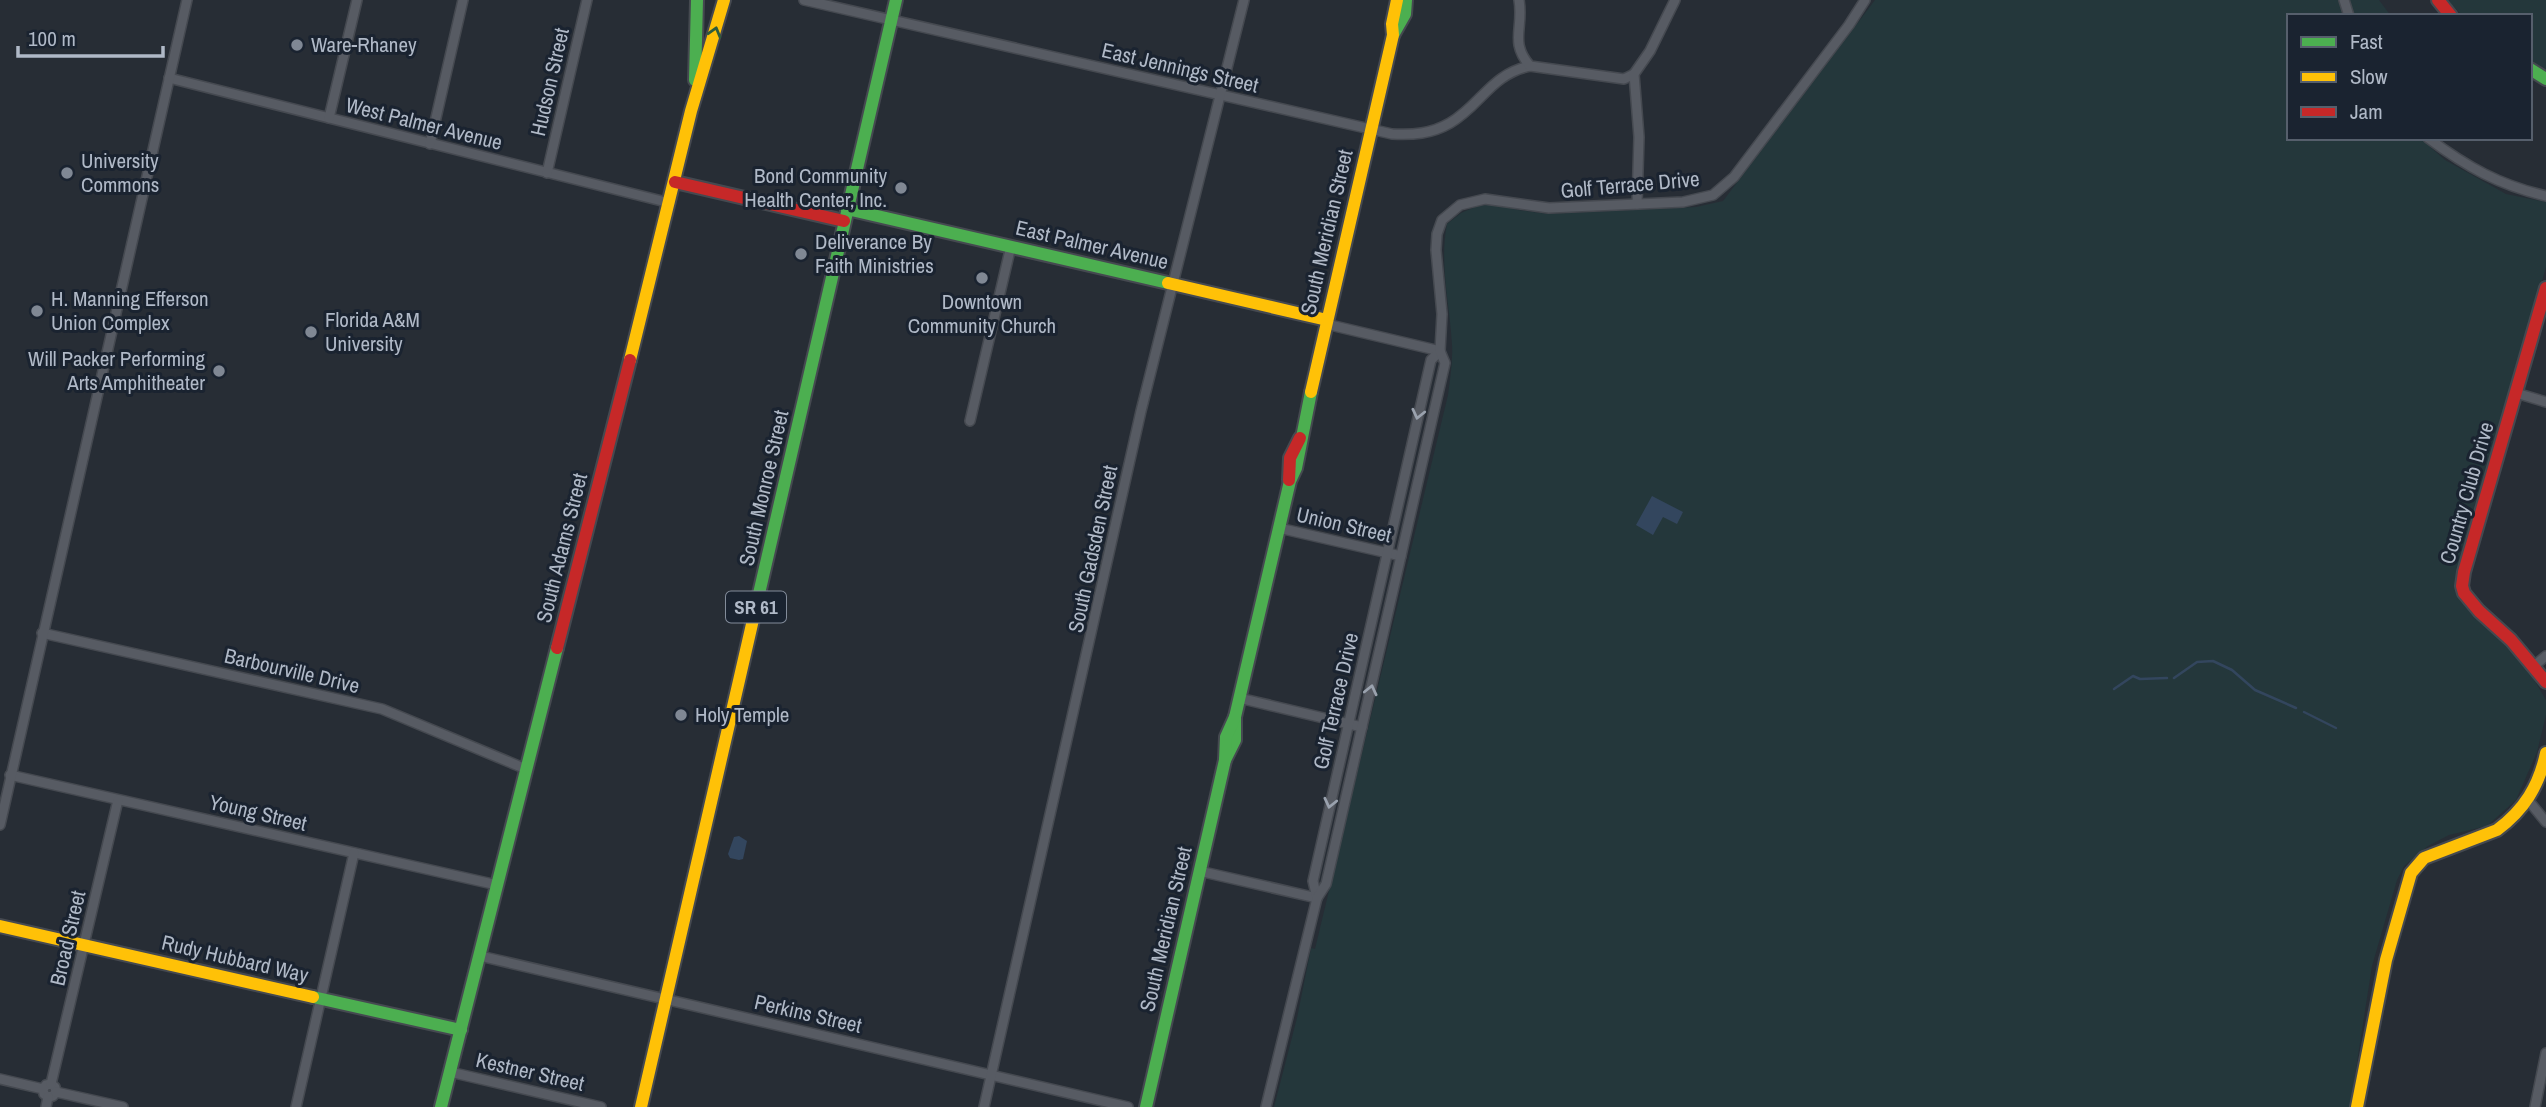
<svg xmlns="http://www.w3.org/2000/svg" width="2546" height="1107" font-family="'Archivo Narrow',sans-serif">
<style>
.green{fill:#24373b}
.water{fill:#33465e}
.lines{fill:none;stroke-linecap:round;stroke-linejoin:round}
.stream{stroke:#33465e;stroke-width:2.5}
.street-casing{stroke:#454950;stroke-width:12}
.fast-casing{stroke:#454950;stroke-width:16}
.slow-casing{stroke:#454950;stroke-width:16}
.jam-casing{stroke:#454950;stroke-width:16}
.street{stroke:#575b63;stroke-width:9}
.fast{stroke:#4caf50;stroke-width:12}
.slow{stroke:#ffc107;stroke-width:12}
.jam{stroke:#c62828;stroke-width:12}
.oneway{stroke:#2e5b3d}
.oneway2{stroke:#9aa2ae}
.poi-dot{fill:#808894;stroke:#1a2330;stroke-width:2.5}
.labels{text-anchor:middle;stroke-width:6;stroke-linejoin:round;paint-order:stroke}
.shield{fill:#1a2330;stroke:#838c9a;stroke-width:2}
.shield-label{font-size:19px;font-weight:bold;fill:#b0b9c7}
.poi-label{font-size:21px;fill:#b0b9c7;stroke:#1a2330;text-anchor:start}
.street-label{font-size:21px;fill:#b0b9c7;stroke:#1a2330}
</style>
<rect width="100%" height="100%" fill="#272d35"/>
<g class="green">
<path d="M1875,0H2379L2391,16H2289V138H2420L2445,160L2506,194L2546,202V267L2456,582L2459,592L2529,671L2546,700V715L2537,752L2516,800L2487,826L2449,835L2428,846L2404,866L2397,880L2372,966L2350,1107H1274L1297,1018L1311,948L1315,949L1448,395C1450,379 1453,361 1452,345C1450,305 1439,264 1447,224L1461,213L1477,206L1497,204L1518,210L1548,214L1696,207L1723,201Z"/>
<polygon points="2447,0 2546,0 2546,70 2530,61 2530,16 2463,16"/>
</g>
<g class="water">
<polygon points="1652,496 1683,512 1677,524 1663,517 1653,535 1636,525"/>
<polygon points="739,836 747,841 743,859 739,860 730,858 728,854 734,837"/>
</g>
<g class="lines">
<g class="stream">
<polyline points="2174,678 2197,662 2213,661 2232,670 2255,690 2296,708"/>
<polyline points="2114,689 2133,676 2140,679 2167,678"/>
<polyline points="2304,712 2336,728"/>
</g>
<g class="street-casing">
<g id="street">
<path d="M804,0L1392,134C1413,135 1431,134 1450,123C1481,105 1491,74 1530,66"/>
<path d="M1519,0C1524,28 1509,42 1530,66L1624,79L1634,74"/>
<polyline points="2344,0 2349,16"/>
<polyline points="169,78 670,203"/>
<polyline points="329,118 357,0"/>
<path d="M2428,138C2467,167 2499,185 2546,196"/>
<polyline points="430,144 463,0"/>
<polyline points="547,173 587,0"/>
<polyline points="1637,204 1639,137 1634,74 1650,51 1675,0"/>
<polyline points="1326,324 1440,351"/>
<polyline points="2516,393 2546,402"/>
<polyline points="970,421 1011,246"/>
<polyline points="1279,528 1401,556"/>
<polyline points="42,633 382,709 526,769"/>
<polyline points="2534,666 2546,656"/>
<polyline points="1239,698 1362,727"/>
<polyline points="10,775 497,885"/>
<polyline points="2528,800 2546,822"/>
<polyline points="0,825 187,0"/>
<polyline points="1199,871 1317,898"/>
<polyline points="1317,898 1313,881 1431,360 1440,351"/>
<polyline points="480,956 1128,1107"/>
<polyline points="450,1072 601,1107"/>
<polyline points="0,1079 43,1089 46,1085 51,1084 55,1087 56,1092 53,1096 48,1097 44,1094 43,1089"/>
<polyline points="51,1084 118,800"/>
<polyline points="56,1092 123,1107"/>
<polyline points="46,1107 48,1097"/>
<polyline points="296,1107 354,853"/>
<polyline points="984,1107 1141,411 1244,0"/>
<polyline points="1266,1107 1317,898 1326,884 1445,363 1440,351 1442,314 1436,250 1437,234 1442,220 1460,205 1485,199 1549,208 1683,202 1713,195 1734,177 1849,25 1865,0"/>
<polyline points="2535,1107 2546,1053"/>
</g>
</g>
<g class="fast-casing">
<g id="fast">
<polyline points="1393,35 1405,14 1406,0"/>
<polyline points="2530,69 2546,79"/>
<polyline points="695,80 697,0"/>
<polyline points="847,209 1168,283"/>
<polyline points="755,611 896,0"/>
<polyline points="1225,760 1235,740 1235,717"/>
<polyline points="313,997 461,1030"/>
<polyline points="441,1107 557,648"/>
<polyline points="1146,1107 1225,760 1226,737 1235,717 1290,481 1296,468 1311,392"/>
</g>
</g>
<g class="slow-casing">
<g id="slow">
<polyline points="1168,283 1327,320"/>
<polyline points="630,360 691,111 724,0"/>
<polyline points="1311,392 1393,35 1392,24 1397,0"/>
<polyline points="0,926 313,997"/>
<polyline points="641,1107 755,611"/>
<path d="M2357,1107L2386,960L2411,873L2424,858L2497,830C2524,810 2539,786 2546,753"/>
</g>
</g>
<g class="jam-casing">
<g id="jam">
<polyline points="2438,0 2451,16"/>
<polyline points="675,182 844,221"/>
<polyline points="2546,288 2464,572 2462,586 2464,593 2479,611 2511,640 2546,682"/>
<polyline points="1289,480 1290,458 1300,438"/>
<polyline points="557,648 630,360"/>
</g>
</g>
<use href="#street" class="street"/>
<use href="#fast" class="fast"/>
<use href="#slow" class="slow"/>
<use href="#jam" class="jam"/>
</g>
<defs><path id="oneway-chevron" d="M-2-3.5L2.5 0L-2 3.5" fill="none" stroke-width="1.6" stroke-linecap="round" stroke-linejoin="round" transform="scale(1.75)"/></defs>
<use class="oneway" href="#oneway-chevron" transform="translate(715 32) rotate(-74)"/>
<g class="oneway2">
<use href="#oneway-chevron" transform="translate(1418 414) rotate(103)"/>
<use href="#oneway-chevron" transform="translate(1371 690) rotate(-77)"/>
<use href="#oneway-chevron" transform="translate(1330 803) rotate(103)"/>
</g>
<g class="poi-dot">
<circle cx="297" cy="45" r="7"/>
<circle cx="67" cy="173" r="7"/>
<circle cx="901" cy="188" r="7"/>
<circle cx="801" cy="254" r="7"/>
<circle cx="982" cy="278" r="7"/>
<circle cx="37" cy="311" r="7"/>
<circle cx="311" cy="332" r="7"/>
<circle cx="219" cy="371" r="7"/>
<circle cx="681" cy="715" r="7"/>
</g>
<g class="labels">
<rect class="shield" x="726" y="591.5" width="60" height="31" rx="5"/>
<g class="shield-label">
<text x="756" y="614">SR 61</text>
</g>
<g class="poi-label">
<text x="311" y="52">Ware-Rhaney</text>
<text x="81" y="168">University<tspan x="81" dy="24">Commons</tspan></text>
<text x="887" y="183" text-anchor="end">Bond Community<tspan x="887" dy="24">Health Center, Inc.</tspan></text>
<text x="815" y="249">Deliverance By<tspan x="815" dy="24">Faith Ministries</tspan></text>
<text x="51" y="306">H. Manning Efferson<tspan x="51" dy="24">Union Complex</tspan></text>
<text x="982" y="309" text-anchor="middle">Downtown<tspan x="982" dy="24">Community Church</tspan></text>
<text x="325" y="327">Florida A&amp;M<tspan x="325" dy="24">University</tspan></text>
<text x="205" y="366" text-anchor="end">Will Packer Performing<tspan x="205" dy="24">Arts Amphitheater</tspan></text>
<text x="695" y="722">Holy Temple</text>
</g>
<g class="street-label">
<text transform="translate(1180 68) rotate(13)" y="7">East Jennings Street</text>
<text transform="translate(550 82) rotate(-77)" y="7">Hudson Street</text>
<text transform="translate(424 124) rotate(14)" y="7">West Palmer Avenue</text>
<text transform="translate(1630 185) rotate(-5)" y="7">Golf Terrace Drive</text>
<text transform="translate(1327 232) rotate(-77)" y="7">South Meridian Street</text>
<text transform="translate(1092 245) rotate(13)" y="7">East Palmer Avenue</text>
<text transform="translate(764 488) rotate(-77)" y="7">South Monroe Street</text>
<text transform="translate(2467 493) rotate(-74)" y="7">Country Club Drive</text>
<text transform="translate(1344 525) rotate(13)" y="7">Union Street</text>
<text transform="translate(562 548) rotate(-76)" y="7">South Adams Street</text>
<text transform="translate(1093 549) rotate(-78)" y="7">South Gadsden Street</text>
<text transform="translate(292 671) rotate(13)" y="7">Barbourville Drive</text>
<text transform="translate(1336 701) rotate(-77)" y="7">Golf Terrace Drive</text>
<text transform="translate(258 813) rotate(13)" y="7">Young Street</text>
<text transform="translate(1166 929) rotate(-77)" y="7">South Meridian Street</text>
<text transform="translate(68 938) rotate(-77)" y="7">Broad Street</text>
<text transform="translate(235 959) rotate(13)" y="7">Rudy Hubbard Way</text>
<text transform="translate(808 1014) rotate(13)" y="7">Perkins Street</text>
<text transform="translate(530 1072) rotate(13)" y="7">Kestner Street</text>
</g>
</g>
<rect x="2287" y="14" width="245" height="126" fill="#1a2330" stroke="#565f6c" stroke-width="2"/>
<rect x="2301" y="37" width="35" height="10" fill="#4caf50" stroke="#565f6c" stroke-width="2"/>
<text x="2350" y="49" font-size="21" fill="#b0b9c7">Fast</text>
<rect x="2301" y="72" width="35" height="10" fill="#ffc107" stroke="#565f6c" stroke-width="2"/>
<text x="2350" y="84" font-size="21" fill="#b0b9c7">Slow</text>
<rect x="2301" y="107" width="35" height="10" fill="#c62828" stroke="#565f6c" stroke-width="2"/>
<text x="2350" y="119" font-size="21" fill="#b0b9c7">Jam</text>
<path d="M18 46v10h145v-10" fill="none" stroke="#b0b9c7" stroke-width="3.5"/>
<text x="28" y="46" font-size="21" fill="#b0b9c7" stroke="#1a2330" stroke-width="5" paint-order="stroke">100 m</text>
</svg>
